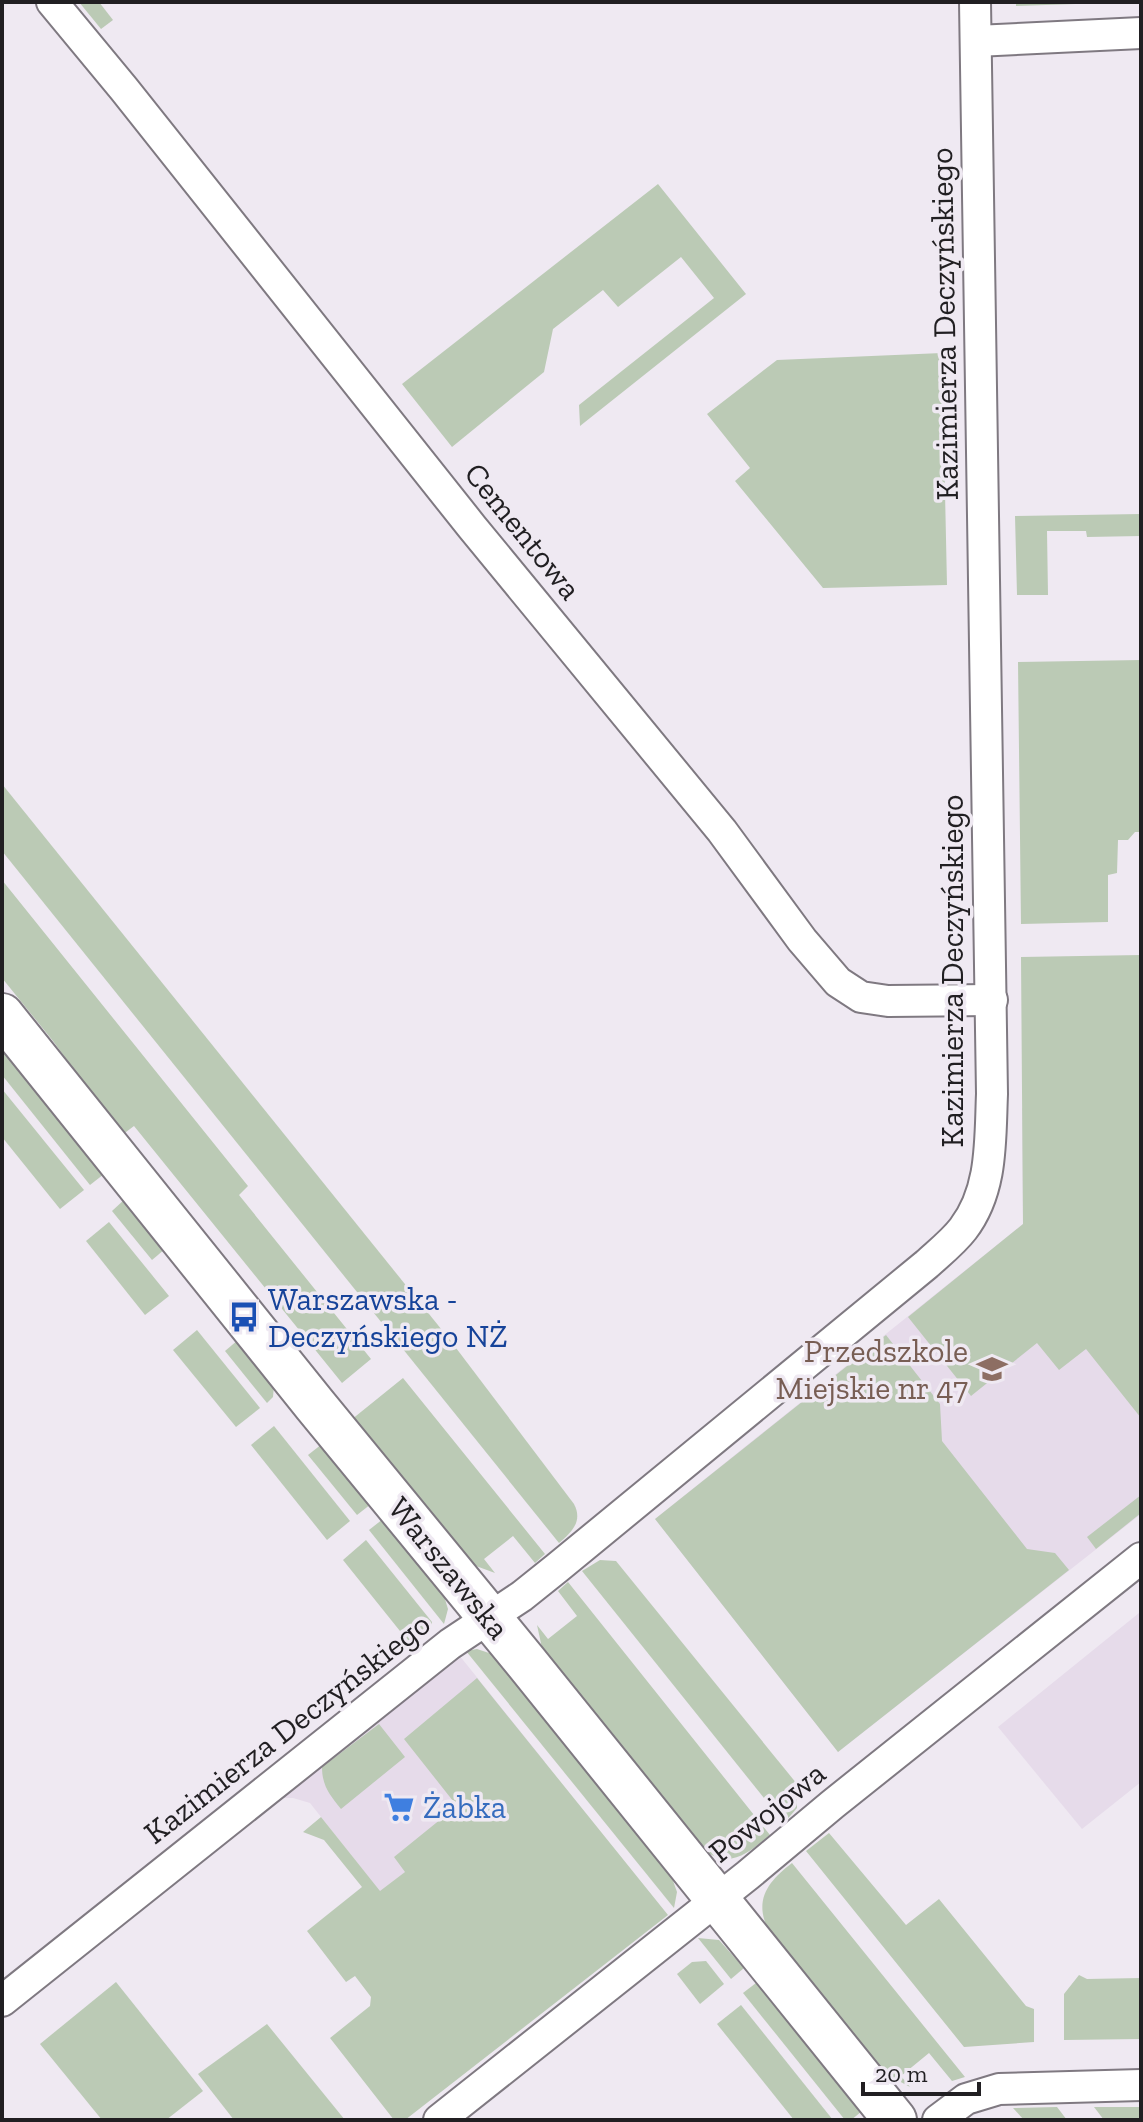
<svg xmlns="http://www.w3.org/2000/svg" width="1143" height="2122" font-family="'Zilla Slab',serif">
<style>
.built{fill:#e6dbea}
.green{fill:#bbcab5}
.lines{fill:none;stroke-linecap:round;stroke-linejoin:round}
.street-casing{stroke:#7f7981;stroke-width:34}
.secondary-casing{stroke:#7f7981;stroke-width:46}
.street{stroke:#fff;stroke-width:30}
.secondary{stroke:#fff;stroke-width:42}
.labels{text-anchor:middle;stroke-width:7;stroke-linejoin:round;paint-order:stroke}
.street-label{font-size:32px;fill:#211f22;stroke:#efe9f2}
.transit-label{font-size:32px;fill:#164399;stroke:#efe9f2;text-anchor:start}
.education-label{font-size:32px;fill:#785e54;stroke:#efe9f2;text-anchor:end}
.shop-label{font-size:32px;fill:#366cbe;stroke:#efe9f2;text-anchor:start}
</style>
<rect width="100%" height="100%" fill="#efe9f2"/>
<g class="built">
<polygon points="1141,1107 1141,1514 838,1752 655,1519 1023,1224 1022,1108"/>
<polygon points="1139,1613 1141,1616 1141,1782 1082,1829 998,1727"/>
<polygon points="459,1655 545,1762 380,1892 310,1803 293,1798 283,1798"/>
</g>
<g class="green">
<polygon points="79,2 99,2 113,20 101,29"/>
<polygon points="1016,2 1135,2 1016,6"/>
<polygon points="658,184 746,294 580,426 579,405 714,298 681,257 618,307 603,290 553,329 544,372 452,447 402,384"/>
<polygon points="942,353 947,585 823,588 735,481 750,468 707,414 777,360"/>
<polygon points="1141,514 1141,536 1087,537 1086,531 1047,531 1048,595 1017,595 1015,516"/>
<polygon points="1141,660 1141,832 1135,832 1128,840 1118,840 1117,873 1108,875 1108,922 1021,924 1018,662"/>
<path d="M2,784L450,1340L574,1504C583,1521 572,1532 559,1543L2,851Z"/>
<polygon points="2,880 248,1186 239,1195 371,1359 342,1383 134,1126 122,1135 53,1041 2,978"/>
<polygon points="1141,955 1141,1418 1086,1349 1059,1370 1037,1343 971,1396 908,1317 1023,1224 1021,957"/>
<polygon points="2,1047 104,1174 90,1185 2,1075"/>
<polygon points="2,1089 84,1190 60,1209 2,1137"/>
<polygon points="125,1199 165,1249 152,1260 112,1211"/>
<polygon points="109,1222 169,1296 145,1315 86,1241"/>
<polygon points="197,1330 260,1408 236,1427 173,1350"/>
<polygon points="886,1335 940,1404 942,1441 1027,1549 1055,1553 1069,1570 838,1752 655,1519"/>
<polygon points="238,1340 274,1385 273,1397 267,1403 225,1351"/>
<polygon points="403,1378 545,1554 535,1563 513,1536 484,1559 495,1573 476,1566 351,1420"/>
<polygon points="274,1426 350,1521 327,1540 251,1445"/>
<polygon points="322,1444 371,1504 357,1515 308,1455"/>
<polygon points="1141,1495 1141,1513 1096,1549 1087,1537"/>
<polygon points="383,1519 444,1596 448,1609 444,1624 369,1530"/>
<polygon points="366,1540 432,1622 431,1630 412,1646 343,1560"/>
<polygon points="600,1560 616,1561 797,1784 797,1808 784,1823 582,1571"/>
<path d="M568,1582L770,1835C751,1851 730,1870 706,1851L542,1648L537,1625L548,1639L577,1616L558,1591Z"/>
<polygon points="477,1649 492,1654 672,1878 677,1892 674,1908 466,1651"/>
<polygon points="477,1678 668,1915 405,2120 394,2120 330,2038 370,2006 371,1997 355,1976 346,1982 307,1931 362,1887 324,1840 303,1832 321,1817 380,1891 405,1872 394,1857 457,1806 404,1739"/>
<path d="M379,1724L405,1757L341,1809C330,1795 322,1786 322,1767Z"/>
<polygon points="829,1833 906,1925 939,1899 1026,2006 1034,2009 1034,2042 964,2047 806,1851"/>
<path d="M792,1863L965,2077L952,2081L929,2053L901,2076L910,2087L886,2074L767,1927C754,1898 770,1880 792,1863Z"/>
<polygon points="698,1938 719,1940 744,1968 731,1979"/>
<polygon points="706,1961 724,1984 700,2004 677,1974 692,1962"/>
<polygon points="1079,1975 1087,1979 1141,1978 1141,2039 1064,2040 1064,1994"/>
<polygon points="116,1982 203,2091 166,2120 102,2120 40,2044"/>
<polygon points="756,1983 861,2112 851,2120 845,2120 743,1993"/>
<polygon points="741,2005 833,2120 794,2120 717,2024"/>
<polygon points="267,2024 345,2120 234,2120 198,2074"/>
<polygon points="1057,2107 1067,2120 1024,2120 1013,2108"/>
<polygon points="1094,2107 1141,2107 1141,2120 1104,2120"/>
</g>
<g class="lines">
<g class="street-casing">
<g id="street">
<polyline points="52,2 124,89 472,527 722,831 802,940 838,982 861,997 888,1001 992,1000"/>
<polyline points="976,41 1141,33"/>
<path d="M2,2001L450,1644L522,1596L557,1568L927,1264C939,1253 953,1242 963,1229C993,1190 990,1140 992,1094L975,2"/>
<polyline points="439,2120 748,1875 833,1804 1141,1558"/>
<polyline points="938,2120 966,2099 999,2089 1141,2085"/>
</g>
</g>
<g class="secondary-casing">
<polyline id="secondary" points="2,1015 315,1405 526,1662 895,2120"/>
</g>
<use href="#street" class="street"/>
<use href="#secondary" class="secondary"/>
</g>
<defs>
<g id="bus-bare" transform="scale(2.4)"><path d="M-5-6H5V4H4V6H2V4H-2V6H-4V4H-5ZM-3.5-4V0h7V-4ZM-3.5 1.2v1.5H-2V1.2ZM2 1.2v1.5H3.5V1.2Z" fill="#1a4fb4" stroke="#efe9f2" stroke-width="2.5" paint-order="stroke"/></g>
<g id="school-bare" transform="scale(2.4)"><path d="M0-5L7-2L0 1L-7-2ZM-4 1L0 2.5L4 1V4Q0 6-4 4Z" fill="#8d6e63" stroke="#efe9f2" stroke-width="2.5" paint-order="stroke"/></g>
<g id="supermarket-bare" transform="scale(2.4)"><path d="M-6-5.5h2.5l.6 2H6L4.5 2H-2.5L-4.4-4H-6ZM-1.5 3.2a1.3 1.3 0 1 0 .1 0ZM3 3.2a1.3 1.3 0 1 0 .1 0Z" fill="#3f7fe0" stroke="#efe9f2" stroke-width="2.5" paint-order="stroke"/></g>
</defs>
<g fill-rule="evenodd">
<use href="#bus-bare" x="244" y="1317"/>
<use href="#school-bare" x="992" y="1369"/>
<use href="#supermarket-bare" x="399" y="1807"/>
</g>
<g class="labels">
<g class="street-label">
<text transform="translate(944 324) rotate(-91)" y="11">Kazimierza Deczyńskiego</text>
<text transform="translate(523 531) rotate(51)" y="11">Cementowa</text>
<text transform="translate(952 971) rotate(-90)" y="11">Kazimierza Deczyńskiego</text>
<text transform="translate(449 1568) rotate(51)" y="11">Warszawska</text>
<text transform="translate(287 1728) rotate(-38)" y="11">Kazimierza Deczyńskiego</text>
<text transform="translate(767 1812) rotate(-39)" y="11">Powojowa</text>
</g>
<g class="transit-label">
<text x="268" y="1310">Warszawska -<tspan x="268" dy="37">Deczyńskiego NŻ</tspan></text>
</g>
<g class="education-label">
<text x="968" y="1362">Przedszkole<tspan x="968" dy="37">Miejskie nr 47</tspan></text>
</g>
<g class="shop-label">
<text x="423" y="1818">Żabka</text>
</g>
</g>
<rect width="1143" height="2122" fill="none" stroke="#211f22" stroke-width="8"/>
<path d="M863 2082v12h116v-12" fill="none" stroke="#211f22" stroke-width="4"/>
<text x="875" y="2082" font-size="24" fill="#211f22" stroke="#efe9f2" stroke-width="6" paint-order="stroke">20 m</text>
</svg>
